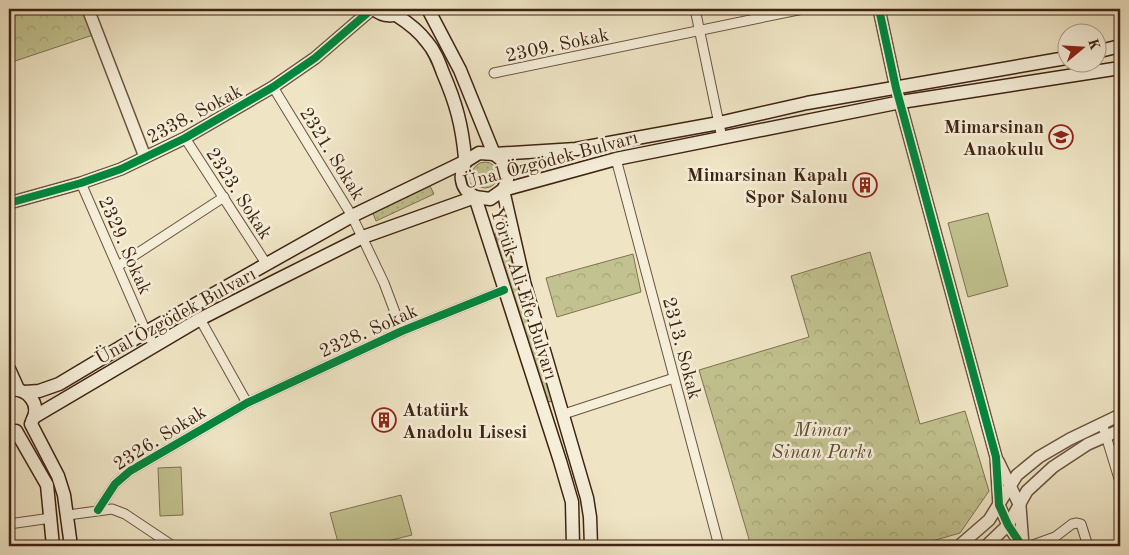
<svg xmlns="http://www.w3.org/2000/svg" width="1129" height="555" font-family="'Old Standard TT',serif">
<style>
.grass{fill:url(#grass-dots);stroke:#807250}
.park{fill:url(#park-crowns);stroke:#807250}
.garden{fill:#c1c28f;stroke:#807250}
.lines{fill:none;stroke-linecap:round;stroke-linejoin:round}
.minor-casing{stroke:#6b543f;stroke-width:11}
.tertiary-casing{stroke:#6b543f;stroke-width:14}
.secondary-casing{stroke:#3f2312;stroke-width:15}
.minor{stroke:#f5eed9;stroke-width:9}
.tertiary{stroke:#f5eed9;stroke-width:11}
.secondary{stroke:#f5eed9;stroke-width:12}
.cycleway-casing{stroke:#f5eed9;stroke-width:11}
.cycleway{stroke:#00873e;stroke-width:8}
.labels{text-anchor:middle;stroke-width:5;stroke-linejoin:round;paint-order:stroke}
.street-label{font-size:19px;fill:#3f2312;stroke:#f5eed9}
.poi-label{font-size:19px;font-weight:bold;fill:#3f2312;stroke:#f5eed9;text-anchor:end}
.park-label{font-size:19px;font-style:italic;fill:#604b31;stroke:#f5eed9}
</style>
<defs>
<pattern id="grass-dots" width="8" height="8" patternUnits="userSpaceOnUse" patternTransform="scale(1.25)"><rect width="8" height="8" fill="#c1c28f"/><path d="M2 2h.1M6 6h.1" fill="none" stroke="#a7a67a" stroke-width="1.8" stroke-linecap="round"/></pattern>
<pattern id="park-crowns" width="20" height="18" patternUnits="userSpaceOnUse" patternTransform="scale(1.25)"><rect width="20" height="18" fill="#c1c28f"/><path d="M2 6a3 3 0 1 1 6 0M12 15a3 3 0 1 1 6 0" fill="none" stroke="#a7a67a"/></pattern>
</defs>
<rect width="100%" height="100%" fill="#efe5c5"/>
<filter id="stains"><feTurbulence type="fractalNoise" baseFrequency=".004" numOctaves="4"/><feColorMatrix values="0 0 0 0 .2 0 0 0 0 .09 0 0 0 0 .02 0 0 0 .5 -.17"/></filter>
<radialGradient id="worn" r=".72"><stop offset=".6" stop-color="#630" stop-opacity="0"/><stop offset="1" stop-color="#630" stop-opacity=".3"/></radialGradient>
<g class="grass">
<circle cx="485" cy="175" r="13"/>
<polygon points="429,184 434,194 376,221 372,211"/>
<polygon points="505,230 514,271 553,401 548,402 507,278 495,233"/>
</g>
<g class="park">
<polygon points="9,9 82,9 93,35 9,63"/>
<polygon points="870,252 920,424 965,411 989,491 960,533 915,546 751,546 699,370 809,337 791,276"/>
<polygon points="633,254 641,292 557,317 546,278"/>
</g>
<g class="garden">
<polygon points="988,213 1008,286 968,297 948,223"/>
<polygon points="181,467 183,515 160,516 158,468"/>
<polygon points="401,495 412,535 367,546 339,546 330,513"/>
</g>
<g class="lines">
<g class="minor-casing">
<g id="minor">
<polyline points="695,9 722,138"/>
<polyline points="494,73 803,9"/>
<polyline points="273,87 352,216 384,283 402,331"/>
<polyline points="185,138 267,265"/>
<polyline points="616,159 719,546"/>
<polyline points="81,183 146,332 155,346"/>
<polyline points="118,266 224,197"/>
<polyline points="200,319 247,403"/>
<polyline points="564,414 674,378"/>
<polyline points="1102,423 1120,482"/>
<polyline points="98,510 115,484 130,471 247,403 402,331 504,290"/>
<polyline points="68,515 112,509 125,514 173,546"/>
<polyline points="9,524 51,518"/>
<polyline points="1030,546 1055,537 1072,524 1077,523 1081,524 1088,546"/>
</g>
</g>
<g class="tertiary-casing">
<g id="tertiary">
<polyline points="88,9 145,157"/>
<polyline points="879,9 896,88 996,457 999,505 1008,525 1022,546"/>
<polyline points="9,203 81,183 121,169 185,138 273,87 315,58 372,9"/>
<polyline points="998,461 1020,506 1023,546"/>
<polyline points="959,546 989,520 1017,475 1039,457 1070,439 1120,415"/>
<polyline points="986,546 1008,525 1027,491 1053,467 1088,444 1120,430"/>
</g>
</g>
<g class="secondary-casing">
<g id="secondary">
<path d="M374,9C383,17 395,18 404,9"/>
<path d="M428,9L460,70L494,154C508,163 511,176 503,190L524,282L587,498L590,517L591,546"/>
<path d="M396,15C407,22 419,31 427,42C435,51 439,62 443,73C456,103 462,125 465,158C466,166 460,171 462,180C463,188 468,193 475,197L560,461L572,502L573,546"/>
<polyline points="1096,52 1120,46"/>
<polyline points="9,369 18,389"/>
<path d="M9,390C27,387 42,404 32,421"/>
<polyline points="25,392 39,391 59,384 146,332 352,216 466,161 479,153 494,154 576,149 719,123 807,103 1066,58"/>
<polyline points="34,417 200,319 273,282 363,237 475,197 490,199 503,190 616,159 901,102 1120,68"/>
<polyline points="31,424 58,476 64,495 71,546"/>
<polyline points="16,431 47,485 53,546"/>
</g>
</g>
<use href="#minor" class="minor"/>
<use href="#tertiary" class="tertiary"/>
<use href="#secondary" class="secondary"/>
<g class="cycleway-casing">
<g id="cycleway">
<polyline points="879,9 896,88 996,457 999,505 1008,525 1022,546"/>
<polyline points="9,203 81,183 121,169 185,138 273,87 315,58 372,9"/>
<polyline points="98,510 115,484 130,471 247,403 402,331 504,290"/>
</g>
</g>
<use href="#cycleway" class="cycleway"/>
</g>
<defs>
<g id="school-ring" transform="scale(1.25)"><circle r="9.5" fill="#f5eed9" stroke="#8f2418" stroke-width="1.5"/><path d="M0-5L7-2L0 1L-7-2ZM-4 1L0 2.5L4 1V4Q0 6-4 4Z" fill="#8f2418"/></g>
<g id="building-ring" transform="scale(1.25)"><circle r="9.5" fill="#f5eed9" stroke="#8f2418" stroke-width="1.5"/><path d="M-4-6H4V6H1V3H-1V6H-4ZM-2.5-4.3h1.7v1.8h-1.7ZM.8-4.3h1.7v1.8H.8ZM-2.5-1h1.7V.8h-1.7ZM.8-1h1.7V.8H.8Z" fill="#8f2418"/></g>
</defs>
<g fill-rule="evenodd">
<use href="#school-ring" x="1061" y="137"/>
<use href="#building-ring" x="865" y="185"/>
<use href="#building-ring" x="384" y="420"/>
</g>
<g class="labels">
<g class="street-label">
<text transform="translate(557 44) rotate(-12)" y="7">2309. Sokak</text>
<text transform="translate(194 113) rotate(-28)" y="7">2338. Sokak</text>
<text transform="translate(333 153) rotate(58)" y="7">2321. Sokak</text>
<text transform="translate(550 159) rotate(-15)" y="7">Ünal Özgödek Bulvarı</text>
<text transform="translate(240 193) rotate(57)" y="7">2323. Sokak</text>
<text transform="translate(126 245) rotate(66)" y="7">2329. Sokak</text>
<text transform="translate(525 293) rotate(72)" y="7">Yörük Ali Efe Bulvarı</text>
<text transform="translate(175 315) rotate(-29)" y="7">Ünal Özgödek Bulvarı</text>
<text transform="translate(368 330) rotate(-24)" y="7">2328. Sokak</text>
<text transform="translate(683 348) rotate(75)" y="7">2313. Sokak</text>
<text transform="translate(159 437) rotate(-32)" y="7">2326. Sokak</text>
</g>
<g class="poi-label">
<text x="1044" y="133">Mimarsinan<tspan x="1044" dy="22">Anaokulu</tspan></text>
<text x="848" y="181">Mimarsinan Kapalı<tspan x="848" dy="22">Spor Salonu</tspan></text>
<text x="402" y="416" text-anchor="start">Atatürk<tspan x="402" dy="22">Anadolu Lisesi</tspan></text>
</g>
<g class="park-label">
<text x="822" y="436">Mimar<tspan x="822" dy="22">Sinan Parkı</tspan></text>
</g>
</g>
<rect width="1129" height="555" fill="none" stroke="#efe5c5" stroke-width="30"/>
<rect x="10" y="10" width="1109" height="535" fill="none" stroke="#3f2312" stroke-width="2.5"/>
<rect x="15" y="15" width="1099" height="525" fill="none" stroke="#3f2312"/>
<g transform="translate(1082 48) rotate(72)"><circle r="24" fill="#f5eed9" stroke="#ac9d89"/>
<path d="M0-4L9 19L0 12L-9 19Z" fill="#8f2418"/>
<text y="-8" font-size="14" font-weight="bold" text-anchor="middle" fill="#3f2312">K</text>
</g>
<rect width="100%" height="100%" filter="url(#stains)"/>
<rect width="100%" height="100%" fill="url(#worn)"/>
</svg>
